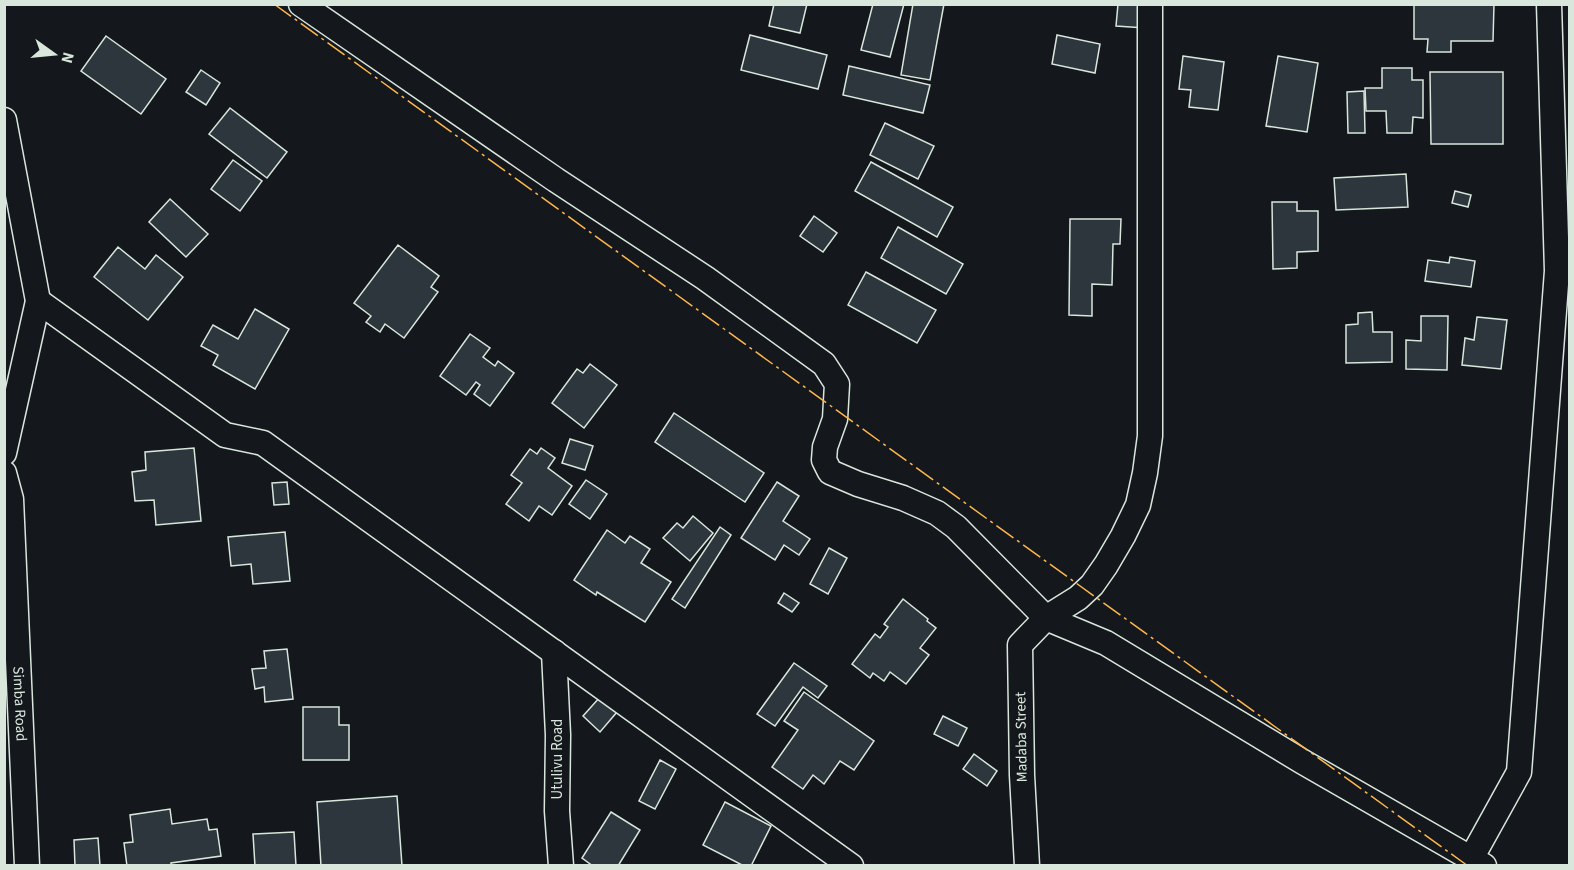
<svg xmlns="http://www.w3.org/2000/svg" width="1574" height="870" font-family="'Source Sans 3',sans-serif">
<style>
.building{fill:#2c363c;stroke:#d8e6dc;stroke-width:1.5}
.lines{fill:none;stroke-linecap:round;stroke-linejoin:round}
.minor-casing{stroke:#d8e6dc;stroke-width:27}
.minor{stroke:#14181c;stroke-width:24}
.power{stroke:#ffb74d;stroke-width:1.5;stroke-dasharray:21 4.5 3 4.5;stroke-linecap:butt}
.labels{text-anchor:middle;stroke-width:4.5;stroke-linejoin:round;paint-order:stroke}
.street-label{font-size:15px;fill:#d8e6dc;stroke:#14181c}
</style>
<rect width="100%" height="100%" fill="#14181c"/>
<g class="building">
<polygon points="774,4 807,4 800,33 769,26"/>
<polygon points="873,4 904,4 890,57 861,50"/>
<polygon points="913,4 944,4 930,80 901,75"/>
<polygon points="1118,4 1147,4 1145,28 1116,26"/>
<polygon points="1414,4 1494,4 1493,41 1451,41 1451,52 1427,52 1428,39 1414,39"/>
<polygon points="750,35 827,55 818,89 741,70"/>
<polygon points="1057,35 1100,44 1095,73 1052,64"/>
<polygon points="106,36 166,79 141,114 81,71"/>
<polygon points="1183,56 1224,62 1218,110 1189,107 1191,90 1179,89"/>
<polygon points="1278,56 1318,63 1307,132 1266,126"/>
<polygon points="849,66 930,85 923,113 843,95"/>
<polygon points="1382,68 1412,68 1412,80 1423,80 1423,118 1413,117 1412,133 1387,133 1386,111 1366,111 1365,88 1382,88"/>
<polygon points="201,70 220,83 206,105 186,92"/>
<polygon points="1430,72 1503,72 1503,144 1431,144"/>
<polygon points="1364,91 1365,133 1348,133 1347,92"/>
<polygon points="230,108 287,152 267,178 209,134"/>
<polygon points="885,123 934,146 918,179 870,155"/>
<polygon points="233,160 262,181 240,211 211,189"/>
<polygon points="871,162 953,207 937,237 855,191"/>
<polygon points="1406,174 1408,207 1336,210 1334,178"/>
<polygon points="1455,191 1471,195 1468,207 1452,203"/>
<polygon points="170,199 208,234 186,257 149,222"/>
<polygon points="1272,202 1297,202 1297,211 1318,211 1318,251 1297,252 1297,268 1273,269"/>
<polygon points="814,216 837,233 823,252 800,236"/>
<polygon points="1070,219 1121,219 1120,244 1113,244 1112,285 1092,284 1092,316 1069,315"/>
<polygon points="898,227 963,264 946,294 881,258"/>
<polygon points="398,245 439,276 431,287 438,292 404,338 385,324 380,332 366,322 371,316 354,303"/>
<polygon points="118,247 145,269 156,255 183,277 148,320 94,277"/>
<polygon points="1450,257 1475,261 1471,287 1425,281 1428,260 1449,263"/>
<polygon points="866,272 936,310 917,343 848,305"/>
<polygon points="255,309 289,329 255,389 213,365 218,355 201,346 213,325 238,339"/>
<polygon points="1372,312 1373,332 1392,332 1392,362 1346,363 1346,325 1358,324 1358,313"/>
<polygon points="1421,316 1448,316 1447,370 1406,369 1406,340 1421,341"/>
<polygon points="1477,317 1507,320 1501,369 1462,365 1465,338 1474,340"/>
<polygon points="470,334 490,348 483,357 495,366 498,361 514,373 490,406 474,394 480,385 476,382 466,395 440,376"/>
<polygon points="590,364 617,385 584,428 552,403 577,369 583,373"/>
<polygon points="674,413 764,473 745,502 655,442"/>
<polygon points="570,439 593,446 585,470 562,463"/>
<polygon points="194,448 201,521 156,525 154,500 135,501 132,472 146,470 145,452"/>
<polygon points="541,448 555,458 548,468 572,486 552,515 539,506 529,521 506,504 522,483 511,475 530,449 537,454"/>
<polygon points="586,480 607,494 590,519 569,504"/>
<polygon points="287,482 289,504 274,505 272,483"/>
<polygon points="777,482 799,496 783,521 810,539 799,555 784,545 775,560 741,538"/>
<polygon points="693,516 713,533 690,561 663,538 677,523 683,528"/>
<polygon points="720,527 731,535 685,608 672,599"/>
<polygon points="607,530 625,543 630,536 650,549 641,563 671,582 645,622 597,592 596,595 574,580"/>
<polygon points="285,532 290,581 253,584 251,564 231,566 228,537"/>
<polygon points="829,548 847,558 828,594 810,584"/>
<polygon points="784,593 799,603 792,612 778,603"/>
<polygon points="903,599 928,619 927,621 936,628 920,648 929,655 906,684 890,672 884,681 873,673 870,678 852,664 875,634 880,638 888,627 884,624"/>
<polygon points="287,649 293,699 265,702 264,687 255,689 252,669 266,668 264,651"/>
<polygon points="794,663 827,686 818,698 803,687 775,726 757,714"/>
<polygon points="804,692 874,741 854,770 840,761 824,784 813,775 803,789 772,767 798,730 784,721"/>
<polygon points="600,697 617,712 600,732 583,716"/>
<polygon points="303,707 339,707 339,725 349,725 349,760 303,760"/>
<polygon points="943,716 967,728 958,746 934,734"/>
<polygon points="974,754 997,771 987,786 963,769"/>
<polygon points="660,760 676,769 655,809 639,801"/>
<polygon points="397,796 402,866 321,866 317,802"/>
<polygon points="725,802 771,826 751,866 744,866 703,845"/>
<polygon points="170,809 172,824 207,819 209,830 217,829 221,856 171,863 171,866 127,866 124,843 133,842 130,815"/>
<polygon points="611,812 640,830 618,866 593,866 582,858"/>
<polygon points="294,832 296,866 255,866 253,834"/>
<polygon points="98,838 100,866 75,866 74,840"/>
</g>
<g class="lines">
<g class="minor-casing">
<g id="minor">
<polyline points="301,4 556,180 705,278 824,364 837,384 835,419 825,447 824,460 830,472 858,484 903,498 937,513 956,527 1046,618 1106,643 1303,762 1484,866"/>
<polyline points="4,120 38,301 4,453"/>
<polyline points="38,301 225,435 263,443 851,866"/>
<path id="s1" d="M4,473L11,499L27,866"/>
<polyline points="554,652 558,735 557,811 561,866"/>
<polyline points="1472,857 1519,772 1557,271 1549,4"/>
<polyline points="1027,866 1022,775 1020,645 1046,618 1078,598 1092,585 1106,565 1123,536 1138,505 1145,473 1150,436 1150,4"/>
</g>
</g>
<use href="#minor" class="minor"/>
<polyline class="power" points="274,4 1468,866"/>
</g>
<g class="labels">
<g class="street-label">
<text dy="5" stroke="none"><textPath href="#s1" startOffset="232">Simba Road</textPath></text>
<text transform="translate(1021 737) rotate(-91)" y="5">Madaba Street</text>
<text transform="translate(557 759) rotate(-90)" y="5">Utulivu Road</text>
</g>
</g>
<rect width="1574" height="870" fill="none" stroke="#d8e6dc" stroke-width="12"/>
<g transform="translate(54 54) rotate(105)" stroke="#14181c" stroke-width="4.5" paint-order="stroke">
<path d="M0-4.5L10 22L0 15L-10 22Z" fill="#d8e6dc"/>
<text y="-9" font-size="16" font-weight="bold" text-anchor="middle" fill="#d8e6dc">N</text>
</g>
</svg>
